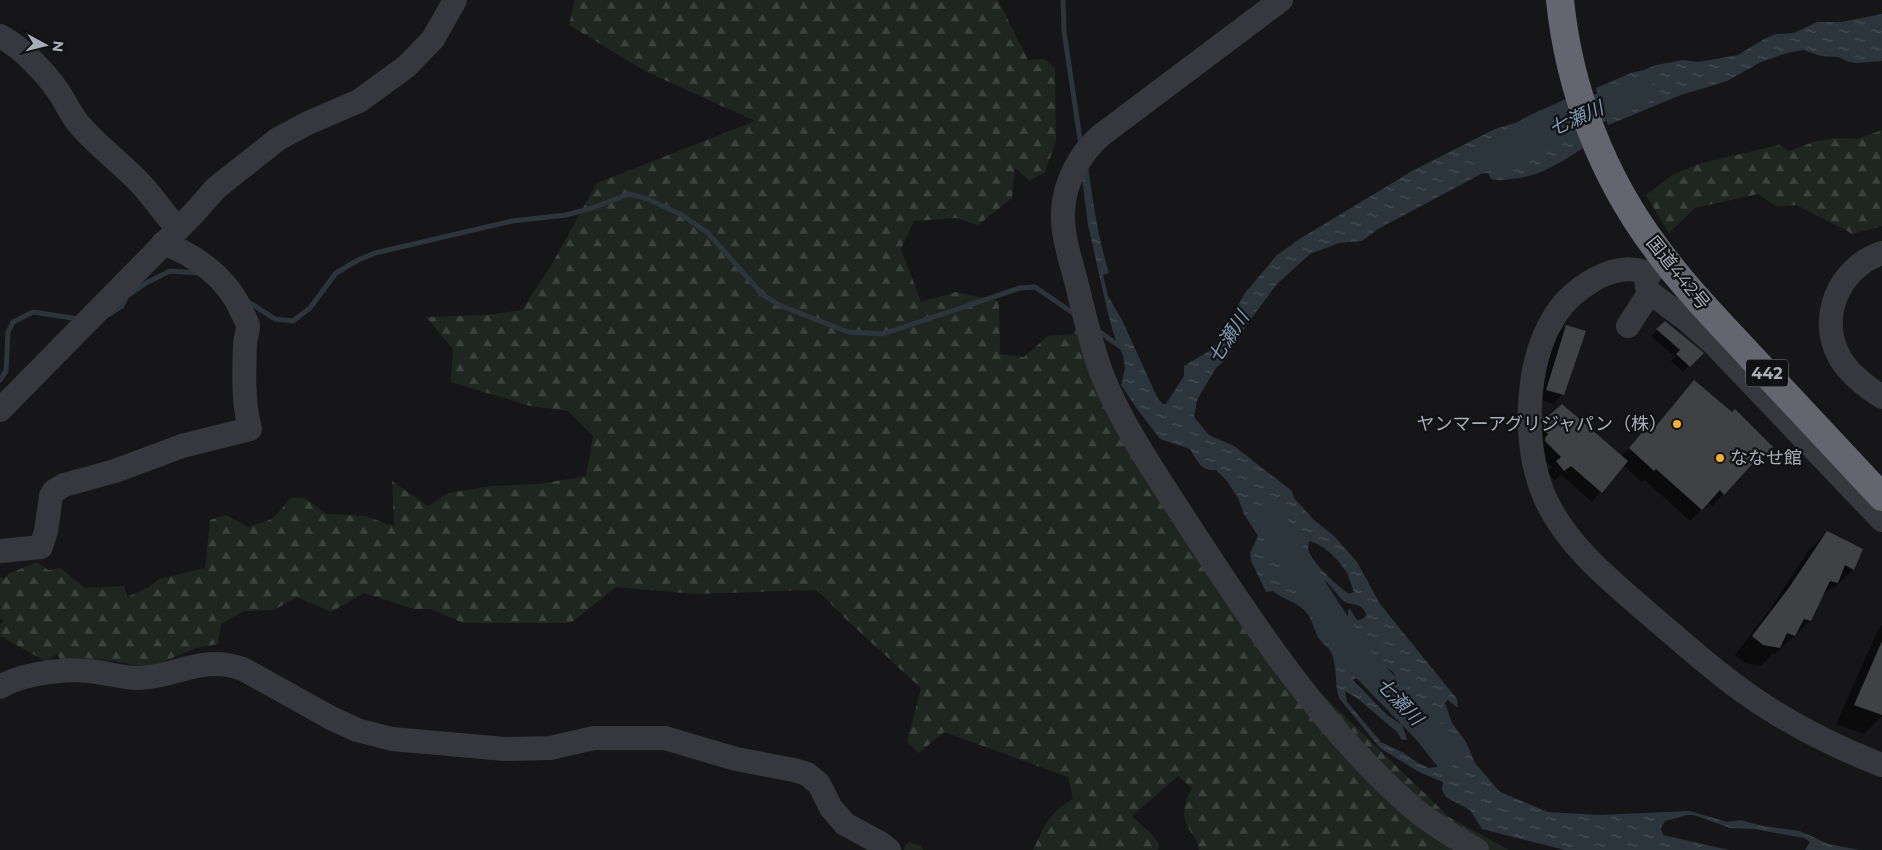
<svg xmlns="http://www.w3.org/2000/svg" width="1882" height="850" font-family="Montserrat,'Noto Sans JP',sans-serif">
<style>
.forest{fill:url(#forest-firs)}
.water{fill:url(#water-ripples);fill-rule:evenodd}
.shadow{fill:#0007}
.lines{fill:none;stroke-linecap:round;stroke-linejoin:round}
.stream{stroke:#2c353c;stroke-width:5}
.river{stroke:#2c353c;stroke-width:29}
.building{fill:#404145}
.minor{stroke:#37383d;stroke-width:24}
.highway{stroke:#63666e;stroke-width:28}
.poi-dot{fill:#f2b134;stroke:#111113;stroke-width:2}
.labels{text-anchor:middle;stroke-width:4.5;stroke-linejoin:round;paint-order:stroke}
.shield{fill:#111113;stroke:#7b7e86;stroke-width:1}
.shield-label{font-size:16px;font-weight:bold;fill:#a8adb8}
.street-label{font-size:18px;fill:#a8adb8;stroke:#111113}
.poi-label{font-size:18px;fill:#a8adb8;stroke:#111113;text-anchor:end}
.water-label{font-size:19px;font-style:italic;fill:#7f9bb3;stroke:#111113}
</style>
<defs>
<pattern id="forest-firs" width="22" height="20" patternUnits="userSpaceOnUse" patternTransform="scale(1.25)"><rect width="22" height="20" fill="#1e261f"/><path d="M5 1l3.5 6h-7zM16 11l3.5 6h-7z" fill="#3c433d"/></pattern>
<pattern id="water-ripples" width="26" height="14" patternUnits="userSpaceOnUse" patternTransform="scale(1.25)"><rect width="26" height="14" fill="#2c353c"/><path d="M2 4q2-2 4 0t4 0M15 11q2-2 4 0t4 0" fill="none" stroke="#485056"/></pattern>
</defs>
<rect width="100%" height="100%" fill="#161618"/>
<g class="forest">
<path d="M575,0H998L1028,60L1044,59L1055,68L1056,141L1045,172L1030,181L1015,168L1012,198L978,225L956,218L914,221L901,249L921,302L956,292L999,301L1000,354L1024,357L1048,336L1073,334L1081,316L1124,423L1305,678L1449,817L1509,850H1199C1196,836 1192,836 1187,825C1181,814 1186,798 1192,788L1178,776L1132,816C1142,826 1151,831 1159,844L1158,850H1033C1045,825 1048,813 1073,799L1068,777L944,732L919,753L907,742L921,688L849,622L817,590L694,594L616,587L571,623H463L431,609H414L364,593L331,612L297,597L274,610L244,611L221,624L218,644L196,648L160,663L141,667L116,661L83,658L65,666L57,654L47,662L0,636V624L4,620L0,618V576L3,579L8,574L37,562L48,570L61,568L72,578L86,588L124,586L127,597L149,587L159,579L205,568L210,520L226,515L248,527L272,519L291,498L303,497L327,514L365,516L394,526L392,481L428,506L448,493L491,486L539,484L586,476L593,436L568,411L530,406L451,382L453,349L426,317L486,315L522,310L552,264L597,183L755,121L645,71L569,25Z"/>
<polygon points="1882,130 1882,226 1853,234 1796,205 1777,207 1758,194 1695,208 1669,233 1646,195 1672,175 1701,163 1779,145 1789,151 1816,141 1837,138 1857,139"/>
<polygon points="909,842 921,846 923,850 904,850 906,844"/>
</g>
<g class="water">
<polygon points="1882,14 1882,61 1857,63 1849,62 1838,57 1821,56 1803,50 1787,53 1761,62 1727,81 1681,95 1608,125 1596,88 1631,73 1644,70 1656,65 1683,60 1698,62 1738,55 1764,39 1776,34 1794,33 1817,22 1841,22"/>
<path d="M1568,98L1573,113L1535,130L1514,150L1519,152L1527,153L1576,129L1583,148C1560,163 1539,177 1511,179C1504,180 1498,181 1491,179L1488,173L1481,174L1378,229L1362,241L1339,243L1310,254L1277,284L1247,324L1226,359L1216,368L1197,400L1194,417L1209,435L1234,446L1292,491L1294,498L1314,520L1334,536L1357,562L1380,604L1457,699L1458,708L1448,700L1445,703L1452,723L1466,742L1475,763L1500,792L1548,812L1599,815L1690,811L1727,822L1740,820L1763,826L1800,831L1828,844L1860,850H1805L1810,842L1804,838L1754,829L1730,828L1694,815H1687L1665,821L1661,828L1663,835L1729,850H1565L1482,829L1470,810L1446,797L1442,790L1443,782L1419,772L1380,748L1339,698C1334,683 1338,666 1331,652C1328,646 1321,643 1318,637C1313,627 1312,617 1303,609C1295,601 1282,599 1273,591L1266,592L1251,561L1250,553L1258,536L1244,514L1238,498L1227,481L1216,470C1201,472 1197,460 1190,449L1160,439L1135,406L1121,385L1125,368L1123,356L1113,332L1107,309L1088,225L1082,177L1088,166C1093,202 1098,238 1109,273L1103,275L1108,296L1122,320L1158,399L1163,404H1166L1184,376V366L1214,348L1245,293L1277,255L1301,238L1414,170L1495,129L1518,122L1528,116ZM1272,537L1277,540C1289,552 1300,566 1315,575C1318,577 1322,578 1325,581C1332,586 1337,596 1344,601C1352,607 1361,601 1366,614L1365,617L1360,620H1357L1350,609L1348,610V617H1343L1305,589L1270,543L1269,539ZM1309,541C1324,545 1336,557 1345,570C1349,575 1351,585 1354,592L1349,594C1337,586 1312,563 1308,549C1308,546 1309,544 1309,541ZM1386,667L1393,672L1432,741L1439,759L1437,767L1429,768L1418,763L1404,753L1381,742L1347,702L1345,691L1357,698L1397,732L1401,739L1406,740L1407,739L1402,725L1387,715L1353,680L1365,672Z"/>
</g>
<g class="shadow">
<polygon points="1665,322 1702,353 1683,372 1671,361 1675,357 1651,336"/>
<polygon points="1566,326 1563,394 1553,404 1537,399 1556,336"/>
<polygon points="1683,393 1771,447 1746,472 1745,471 1712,506 1708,502 1690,521 1644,479 1642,482 1623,465 1592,502 1561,475 1554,480 1547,472 1552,467 1536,451 1535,430 1545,420 1621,457 1650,424 1655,427"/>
<polygon points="1827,533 1861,549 1853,570 1834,588 1832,587 1820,598 1810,621 1775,654 1773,653 1761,666 1745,663 1735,655 1770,609 1808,551"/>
<polygon points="1882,625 1882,716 1864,734 1836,724 1878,630"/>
</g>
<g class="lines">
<g class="stream">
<polyline points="1063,0 1064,31 1081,146"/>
<polyline points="247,301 275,319 293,321 310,308 336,273 358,260 375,253 512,221 566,215 592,208 629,194 648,199 682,215 708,233 762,294 779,305 848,332 883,334 1020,288 1035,287 1076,315"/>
<polyline points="110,314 122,306 127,296 146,283 170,271 199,273"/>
<polyline points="1097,330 1125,350"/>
<polyline points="0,380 6,371 8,332 13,322 33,312 79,319"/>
</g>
<g class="river">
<polyline points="1487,157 1639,91"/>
<polyline points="1269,517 1295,562 1359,660 1428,731 1445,753"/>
</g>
</g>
<g class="building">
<polygon points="1665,321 1704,353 1690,367 1676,354 1680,350 1656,329"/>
<polygon points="1566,325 1586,331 1564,395 1546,390"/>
<polygon points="1694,380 1732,412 1735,409 1773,447 1758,461 1757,459 1724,495 1720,490 1702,510 1656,469 1654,471 1629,448 1650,423 1656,426"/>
<polygon points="1562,404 1628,461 1602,493 1571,466 1564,471 1556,461 1561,457 1545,441 1545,438 1548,434 1544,430 1544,420"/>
<polygon points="1827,531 1863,549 1854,570 1845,565 1838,583 1830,581 1811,621 1804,619 1795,636 1787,633 1780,648 1763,645 1752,636 1788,589"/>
<polygon points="1882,641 1882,715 1854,705"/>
</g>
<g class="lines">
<g class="minor">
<path d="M1281,0L1100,136C1079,155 1064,183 1063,212C1062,235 1070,258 1076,281C1084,313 1091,346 1103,377C1124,429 1158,477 1188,524C1250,620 1319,724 1405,801C1427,821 1451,835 1477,850"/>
<path d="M0,36C20,46 45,72 58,91C65,101 70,113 78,123C96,145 119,161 139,182C153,196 163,214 178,228"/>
<path d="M1882,253C1839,267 1817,318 1840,358C1850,375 1867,387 1882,397"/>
<path d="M1660,264C1651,272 1643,278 1648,291L1688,321L1713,343L1882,520"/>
<path d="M1649,274C1631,265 1612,270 1595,279C1581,287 1565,300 1556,314C1524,363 1522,447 1546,500C1568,547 1611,581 1649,614C1688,647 1727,683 1771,710C1806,732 1843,750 1882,765"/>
<polyline points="1628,326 1650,292"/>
<polyline points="0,410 193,214 216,188 278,139 308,123 359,101 407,66 433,39 455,0"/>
<path d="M0,551L41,547L46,531L51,496L54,491L64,485L115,471L182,446L250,429C243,404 244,371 245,345C245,339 248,332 248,326C247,322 244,316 242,312C228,279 196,255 163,243"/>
<path d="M0,687C23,673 71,667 97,672C111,674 124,678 138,678C179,677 200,654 243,669L331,718L357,730L392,739L505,749L550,748L594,738H665L736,759L794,770L807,774L819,784L831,808L845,824L880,843L889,850"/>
</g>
<path class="highway" d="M1560,0C1569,89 1602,176 1656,248C1685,288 1720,323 1753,359C1796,405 1839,451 1882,497"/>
</g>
<g class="poi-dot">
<circle cx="1677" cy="424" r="5"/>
<circle cx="1720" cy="458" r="5"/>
</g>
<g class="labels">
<rect class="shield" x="1746" y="359.5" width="42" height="27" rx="4"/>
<g class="shield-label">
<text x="1767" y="379">442</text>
</g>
<g class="street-label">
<text transform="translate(1678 273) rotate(51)" y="6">国道442号</text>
</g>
<g class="poi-label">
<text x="1667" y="430">ヤンマーアグリジャパン（株）</text>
<text x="1730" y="464" text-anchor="start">ななせ館</text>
</g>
<g class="water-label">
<text transform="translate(1576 118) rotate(-24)" y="7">七瀬川</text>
<text transform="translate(1228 337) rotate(-57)" y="7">七瀬川</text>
<text transform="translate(1400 701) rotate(46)" y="7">七瀬川</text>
</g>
</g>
<g transform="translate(45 45) rotate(97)" stroke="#111113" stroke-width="4" paint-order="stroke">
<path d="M0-4L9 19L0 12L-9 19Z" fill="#a8adb8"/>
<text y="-8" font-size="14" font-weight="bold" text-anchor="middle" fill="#a8adb8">N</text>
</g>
</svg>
